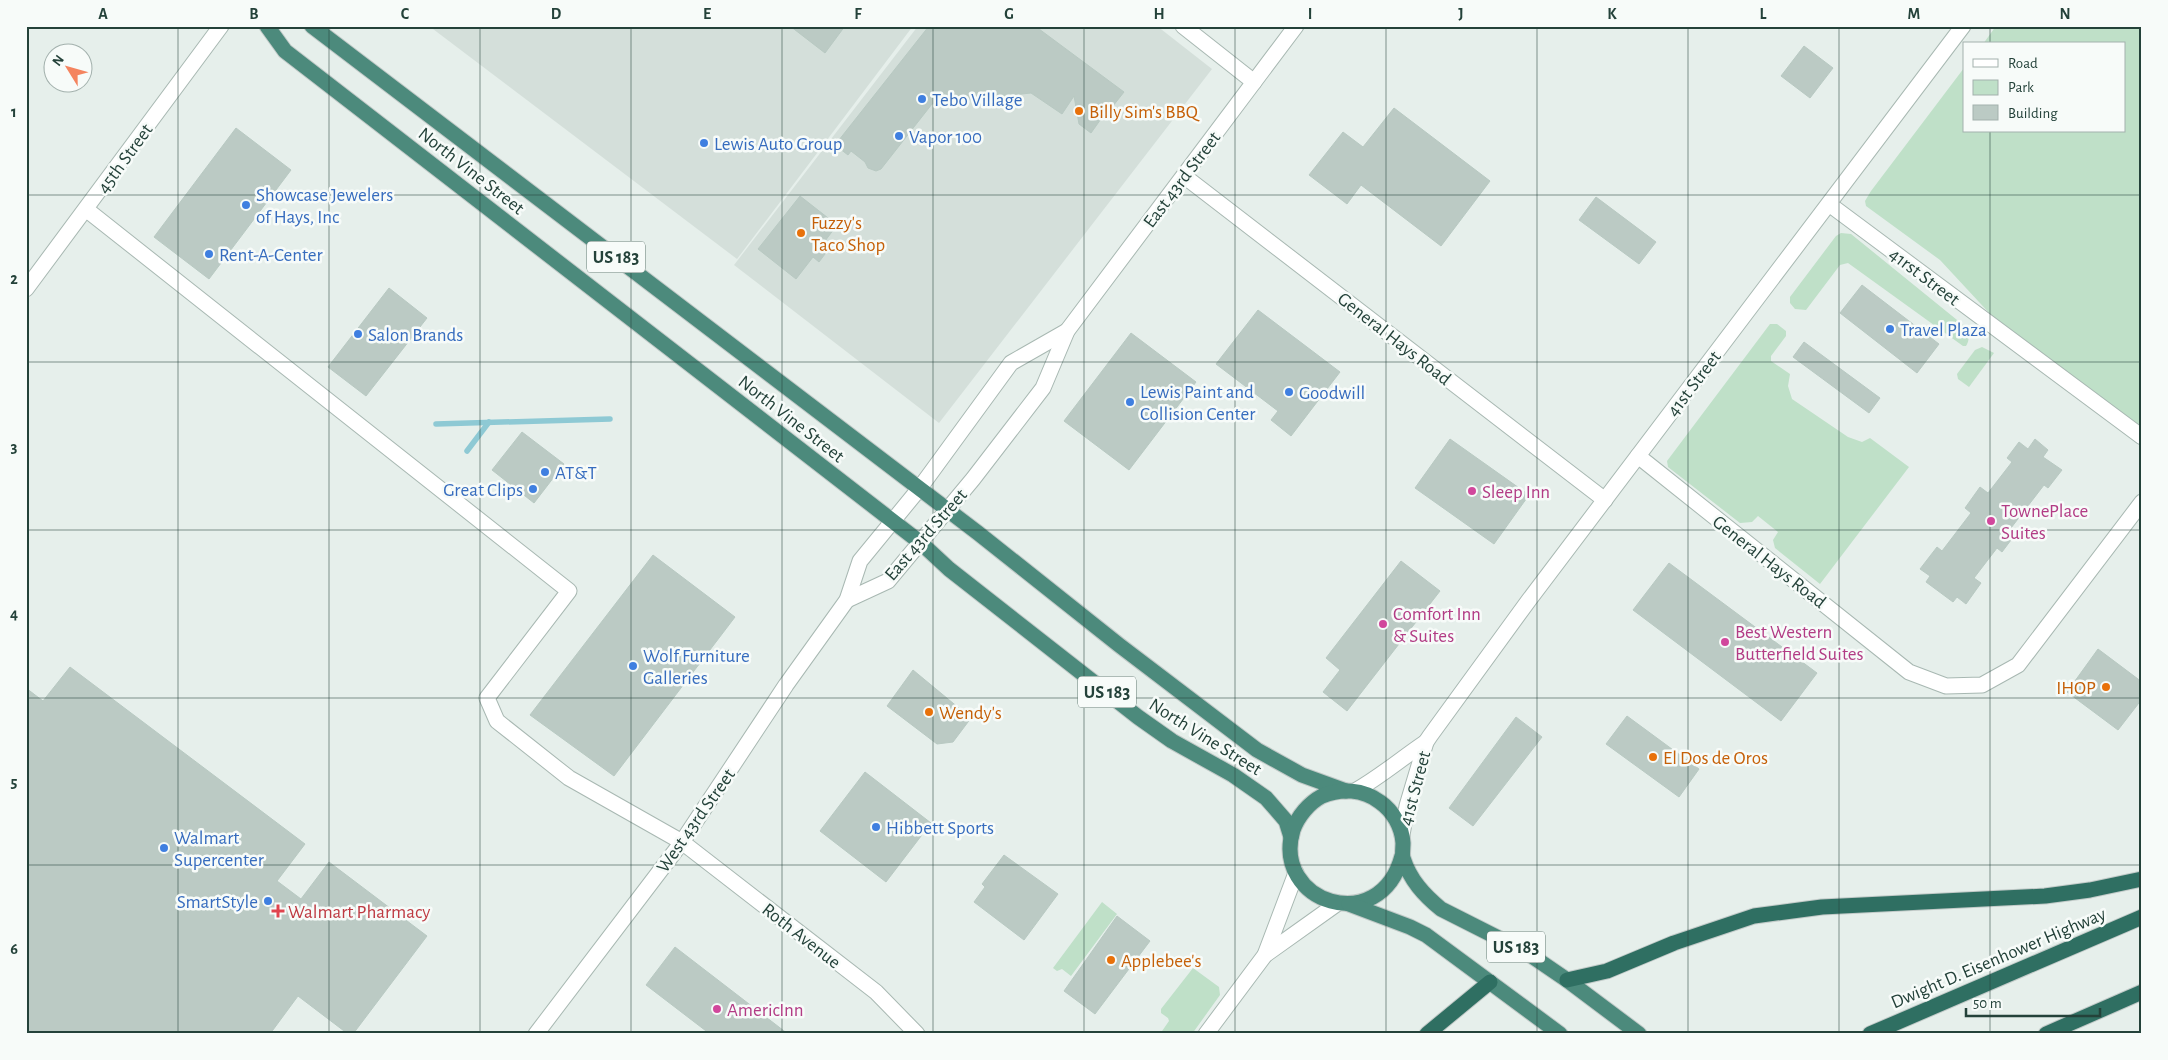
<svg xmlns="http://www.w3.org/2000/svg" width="2168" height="1060" font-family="'Alegreya Sans',sans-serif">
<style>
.built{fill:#d4dfda}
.green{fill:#bfe0c8}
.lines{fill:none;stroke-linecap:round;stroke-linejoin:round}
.stream{stroke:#8ec9d4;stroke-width:5.5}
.building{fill:#bbcac4;stroke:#b8c9c2}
.minor-casing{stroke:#a8b8b2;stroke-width:17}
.trunk-casing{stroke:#c2cac8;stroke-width:17}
.motorway-casing{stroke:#c2cac8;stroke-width:17}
.minor{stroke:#fff;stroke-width:15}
.trunk{stroke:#4c8a7c;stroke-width:15}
.motorway{stroke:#2f6f62;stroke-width:15}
.grid{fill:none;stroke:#24423a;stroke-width:1;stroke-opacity:0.55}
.shop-dot{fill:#3f7fe0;stroke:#f7fbf9;stroke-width:2}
.food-dot{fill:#e8710a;stroke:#f7fbf9;stroke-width:2}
.hotel-dot{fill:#d1479c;stroke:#f7fbf9;stroke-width:2}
.health-dot{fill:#e0444e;stroke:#f7fbf9;stroke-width:2}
.labels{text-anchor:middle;stroke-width:5;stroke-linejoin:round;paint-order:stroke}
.shield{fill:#f7fbf9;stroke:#637a73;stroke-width:1}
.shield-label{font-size:18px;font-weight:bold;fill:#24423a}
.shop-label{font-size:19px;fill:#366cbe;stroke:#f7fbf9;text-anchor:start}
.food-label{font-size:19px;fill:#c56008;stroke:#f7fbf9;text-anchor:start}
.street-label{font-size:19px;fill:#24423a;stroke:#f7fbf9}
.hotel-label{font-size:19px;fill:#b23c85;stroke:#f7fbf9;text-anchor:start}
.health-label{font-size:19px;fill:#be3a42;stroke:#f7fbf9;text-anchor:start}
.neatline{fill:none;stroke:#24423a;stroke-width:2}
.grid-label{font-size:16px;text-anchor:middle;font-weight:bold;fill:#24423a}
</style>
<rect width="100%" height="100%" fill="#e6efeb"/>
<g class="built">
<polygon points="429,26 913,26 737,259"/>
<polygon points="918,26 1157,26 1212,69 939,423 734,265"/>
</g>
<g class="green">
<polygon points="1996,26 2142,26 2142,434 2005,330 1940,260 1866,206 1865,201 1871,191 1964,68 1964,131 2124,131 2124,44 1983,44"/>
<path d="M1841,233L1851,234L1962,324C1968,330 1971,339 1966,346H1963L1848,263L1840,265L1806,310L1795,309L1790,303V297L1836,236Z"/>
<polygon points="1770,324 1777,324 1786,331 1786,336 1771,356 1771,361 1790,374 1788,386 1792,399 1848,437 1862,442 1870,438 1909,467 1820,584 1775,548 1773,540 1778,532 1758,516 1752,522 1740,523 1668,467 1667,461"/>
<polygon points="1982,347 1994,353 1969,387 1958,379 1957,374 1975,350"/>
<polygon points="1102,902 1117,914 1071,976 1062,969 1057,971 1053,968"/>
<polygon points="1193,968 1219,987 1220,995 1192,1034 1160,1034 1169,1021 1168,1018 1161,1013 1161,1009"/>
</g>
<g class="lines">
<g class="stream">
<polyline points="436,424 610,419"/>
<polyline points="467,451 489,422"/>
</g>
</g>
<g class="building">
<polygon points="790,26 845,26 825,53"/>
<polygon points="929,26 1035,26 1124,92 1109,111 1108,109 1091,133 1079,124 1074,96 1062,114 1031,93 932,104 881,169 876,171 868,168 865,162 851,151 848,155 835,145"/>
<polygon points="1804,46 1833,68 1810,98 1781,76"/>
<polygon points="1394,108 1490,181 1441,246 1361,185 1347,204 1309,175 1343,132 1363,147"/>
<polygon points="236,128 291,170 209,279 154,237"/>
<polygon points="800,196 837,225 825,241 831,246 819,262 813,257 796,279 758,249"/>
<polygon points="1596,197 1656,242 1639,264 1579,220"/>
<polygon points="1862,285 1939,344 1917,373 1840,313"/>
<polygon points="389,288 427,318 366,396 328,367"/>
<polygon points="1258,310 1340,372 1291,436 1271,420 1278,411 1216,364"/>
<polygon points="1131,333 1196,382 1129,470 1064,421"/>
<polygon points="1804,342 1880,398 1869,413 1793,357"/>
<polygon points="522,432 564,464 534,503 492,470"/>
<polygon points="1450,439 1529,495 1494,544 1415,488"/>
<polygon points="2035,439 2048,450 2043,457 2062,470 2048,488 2044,485 2011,528 2017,532 2002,552 1997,548 1974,578 1981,583 1966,604 1957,597 1953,602 1926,582 1930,576 1920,569 1937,547 1942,551 1971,513 1965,508 1980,487 1988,493 2012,462 2007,458 2019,442 2028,449"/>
<polygon points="653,555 735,617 614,776 530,715"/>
<polygon points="1401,561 1440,591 1347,711 1323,692 1340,670 1326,658"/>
<polygon points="1669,563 1817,673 1781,721 1633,610"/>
<polygon points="2098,649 2142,682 2142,699 2118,730 2067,692"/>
<polygon points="70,667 305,844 277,881 301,899 329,862 427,936 353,1034 348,1034 298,996 270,1034 26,1034 26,688 43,701"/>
<polygon points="913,670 971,718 953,742 937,744 887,706"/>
<polygon points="1627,716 1699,769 1679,797 1606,744"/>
<polygon points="1516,717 1542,737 1473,826 1449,808"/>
<polygon points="865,772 931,823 886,882 820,831"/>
<polygon points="1004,855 1058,894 1024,940 974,902 985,887 982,884"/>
<polygon points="1117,916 1150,941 1095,1014 1064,991"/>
<polygon points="675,947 788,1034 710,1034 646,985"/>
</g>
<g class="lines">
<g class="minor-casing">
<g id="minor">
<polyline points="1183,26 1254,82"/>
<polyline points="1184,176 1605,500"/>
<polyline points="1829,204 2142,437"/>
<polyline points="87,210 569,591 487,698 497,721 569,778 682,842 876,992 917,1034"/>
<polyline points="26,289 221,26"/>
<polyline points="1638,456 1909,672 1946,686 1982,685 2018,665 2142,502"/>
<polyline points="847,600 888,581 973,479 1043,388 1067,331 1296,26"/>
<path d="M1355,791C1380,777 1402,758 1426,742"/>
<polyline points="1402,835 1407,806 1426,742 1430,736 1529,600 1963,26"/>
<polyline points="1265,955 1338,903"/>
<polyline points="536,1034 682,842 786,685 847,600 860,561 919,489 1011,363 1067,331"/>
<polyline points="1206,1034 1265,955 1296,873"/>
</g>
</g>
<g class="trunk-casing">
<g id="trunk">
<polyline points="267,26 285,51 921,543 949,569 1138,717 1172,741 1233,775 1266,798 1286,821 1291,837"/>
<polyline points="312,26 978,533 1119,645 1257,750 1302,775 1346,791"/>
<path d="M1402,856C1380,939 1271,902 1293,830C1298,816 1309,803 1322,796C1341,788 1363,789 1380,802C1393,811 1402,827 1403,843C1403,848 1402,854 1403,858C1410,880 1424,895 1441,909L1526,952L1567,980L1639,1034"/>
<polyline points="1349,904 1410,927 1426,935 1560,1034"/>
</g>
</g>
<g class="motorway-casing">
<g id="motorway">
<polyline points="1567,980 1607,971 1674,943 1754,916 1822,907 2045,896 2090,890 2142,879"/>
<polyline points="1427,1034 1490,982"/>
<polyline points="1870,1034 2142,917"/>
<polyline points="2046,1034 2142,992"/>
</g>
</g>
<use href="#minor" class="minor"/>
<use href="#trunk" class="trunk"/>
<use href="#motorway" class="motorway"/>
</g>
<path class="grid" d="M178,26V1034M329,26V1034M480,26V1034M631,26V1034M782,26V1034M933,26V1034M1084,26V1034M1235,26V1034M1386,26V1034M1537,26V1034M1688,26V1034M1839,26V1034M1990,26V44M1990,131V1034M26,195H2142M26,362H2142M26,530H2142M26,698H2142M26,865H2142"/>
<g class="shop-dot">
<circle cx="922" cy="99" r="5"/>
<circle cx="899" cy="136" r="5"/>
<circle cx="704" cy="143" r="5"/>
<circle cx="246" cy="205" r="5"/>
<circle cx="209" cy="254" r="5"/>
<circle cx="1890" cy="329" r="5"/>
<circle cx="358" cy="334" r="5"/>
<circle cx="1289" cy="392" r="5"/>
<circle cx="1130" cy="402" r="5"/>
<circle cx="545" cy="472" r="5"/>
<circle cx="533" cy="489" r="5"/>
<circle cx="633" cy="666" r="5"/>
<circle cx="876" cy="827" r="5"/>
<circle cx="164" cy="848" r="5"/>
<circle cx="268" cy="901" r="5"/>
</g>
<g class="food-dot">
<circle cx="1079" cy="111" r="5"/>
<circle cx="801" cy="233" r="5"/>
<circle cx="2106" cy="687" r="5"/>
<circle cx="929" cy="712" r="5"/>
<circle cx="1653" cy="757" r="5"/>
<circle cx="1111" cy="960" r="5"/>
</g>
<g class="hotel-dot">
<circle cx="1472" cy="491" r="5"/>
<circle cx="1991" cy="521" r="5"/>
<circle cx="1383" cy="624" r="5"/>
<circle cx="1725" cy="642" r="5"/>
<circle cx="717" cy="1009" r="5"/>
</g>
<path class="health-dot" d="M275.5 903.5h5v5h5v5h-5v5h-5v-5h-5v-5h5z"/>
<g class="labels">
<g class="shield">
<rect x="587" y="241.5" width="58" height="31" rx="4"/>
<rect x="1078" y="676.5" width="58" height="31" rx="4"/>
<rect x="1487" y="931.5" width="58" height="31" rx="4"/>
</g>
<g class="shield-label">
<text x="616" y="263">US 183</text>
<text x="1107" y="698">US 183</text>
<text x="1516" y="953">US 183</text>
</g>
<g class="shop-label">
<text x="932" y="106">Tebo Village</text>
<text x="909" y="143">Vapor 100</text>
<text x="714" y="150">Lewis Auto Group</text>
<text x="256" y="201">Showcase Jewelers<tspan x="256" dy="22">of Hays, Inc</tspan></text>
<text x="219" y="261">Rent-A-Center</text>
<text x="1900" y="336">Travel Plaza</text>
<text x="368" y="341">Salon Brands</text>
<text x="1140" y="398">Lewis Paint and<tspan x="1140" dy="22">Collision Center</tspan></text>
<text x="1299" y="399">Goodwill</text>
<text x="555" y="479">AT&amp;T</text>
<text x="523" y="496" text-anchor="end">Great Clips</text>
<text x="643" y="662">Wolf Furniture<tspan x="643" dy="22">Galleries</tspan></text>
<text x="886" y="834">Hibbett Sports</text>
<text x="174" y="844">Walmart<tspan x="174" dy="22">Supercenter</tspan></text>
<text x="258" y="908" text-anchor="end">SmartStyle</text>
</g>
<g class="food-label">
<text x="1089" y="118">Billy Sim's BBQ</text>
<text x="811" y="229">Fuzzy's<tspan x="811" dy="22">Taco Shop</tspan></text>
<text x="2096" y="694" text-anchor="end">IHOP</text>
<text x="939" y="719">Wendy's</text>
<text x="1663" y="764">El Dos de Oros</text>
<text x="1121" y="967">Applebee's</text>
</g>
<g class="street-label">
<text transform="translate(124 158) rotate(-54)" y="7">45th Street</text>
<text transform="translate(472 170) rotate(38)" y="7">North Vine Street</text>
<text transform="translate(1181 179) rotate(-53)" y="7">East 43rd Street</text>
<text transform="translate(1925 276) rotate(37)" y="7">41rst Street</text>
<text transform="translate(1395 338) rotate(38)" y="7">General Hays Road</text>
<text transform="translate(1693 383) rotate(-53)" y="7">41st Street</text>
<text transform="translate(792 418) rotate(38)" y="7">North Vine Street</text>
<text transform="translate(925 534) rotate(-49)" y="7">East 43rd Street</text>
<text transform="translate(1770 561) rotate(38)" y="7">General Hays Road</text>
<text transform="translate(1206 736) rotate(32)" y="7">North Vine Street</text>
<text transform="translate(1414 788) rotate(-75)" y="7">41st Street</text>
<text transform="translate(695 820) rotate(-55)" y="7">West 43rd Street</text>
<text transform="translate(802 935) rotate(38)" y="7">Roth Avenue</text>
<text transform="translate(1998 957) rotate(-23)" y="7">Dwight D. Eisenhower Highway</text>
</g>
<g class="hotel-label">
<text x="1482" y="498">Sleep Inn</text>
<text x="2001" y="517">TownePlace<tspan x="2001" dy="22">Suites</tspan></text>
<text x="1393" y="620">Comfort Inn<tspan x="1393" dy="22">&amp; Suites</tspan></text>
<text x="1735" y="638">Best Western<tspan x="1735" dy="22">Butterfield Suites</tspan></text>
<text x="727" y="1016">AmericInn</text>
</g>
<g class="health-label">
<text x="288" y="918">Walmart Pharmacy</text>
</g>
</g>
<rect width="2168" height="1060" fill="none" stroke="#f7fbf9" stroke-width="55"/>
<rect x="1963" y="42" width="162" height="90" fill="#f7fbf9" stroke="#a3b1ad"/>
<rect x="1973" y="59" width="25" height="8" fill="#ffffff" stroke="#a3b1ad"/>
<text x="2008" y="68" font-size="15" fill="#24423a">Road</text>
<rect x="1973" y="80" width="25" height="15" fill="#bfe0c8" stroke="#a3b1ad"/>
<text x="2008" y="92" font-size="15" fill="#24423a">Park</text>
<rect x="1973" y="105" width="25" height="15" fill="#bbcac4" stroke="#a3b1ad"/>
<text x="2008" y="118" font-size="15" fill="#24423a">Building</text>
<g transform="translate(68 68) rotate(307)"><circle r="24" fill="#f7fbf9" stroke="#a3b1ad"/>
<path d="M0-4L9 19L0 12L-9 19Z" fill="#f4845f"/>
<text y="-8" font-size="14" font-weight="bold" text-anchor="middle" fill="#24423a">N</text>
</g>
<path d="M1966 1008v8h134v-8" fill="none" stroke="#24423a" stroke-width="2.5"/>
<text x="1973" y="1008" font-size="15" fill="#24423a" stroke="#f7fbf9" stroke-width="4" paint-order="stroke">50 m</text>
<rect x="28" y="28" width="2112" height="1004" class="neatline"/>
<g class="grid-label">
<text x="103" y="19">A</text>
<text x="254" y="19">B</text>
<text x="405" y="19">C</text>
<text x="556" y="19">D</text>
<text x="707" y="19">E</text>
<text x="858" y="19">F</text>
<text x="1009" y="19">G</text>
<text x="1159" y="19">H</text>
<text x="1310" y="19">I</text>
<text x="1461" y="19">J</text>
<text x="1612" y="19">K</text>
<text x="1763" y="19">L</text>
<text x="1914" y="19">M</text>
<text x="2065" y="19">N</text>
<text x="14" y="117">1</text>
<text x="14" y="284">2</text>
<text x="14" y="452">3</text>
<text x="14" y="619">4</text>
<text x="14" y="787">5</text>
<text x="14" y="954">6</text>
</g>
</svg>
